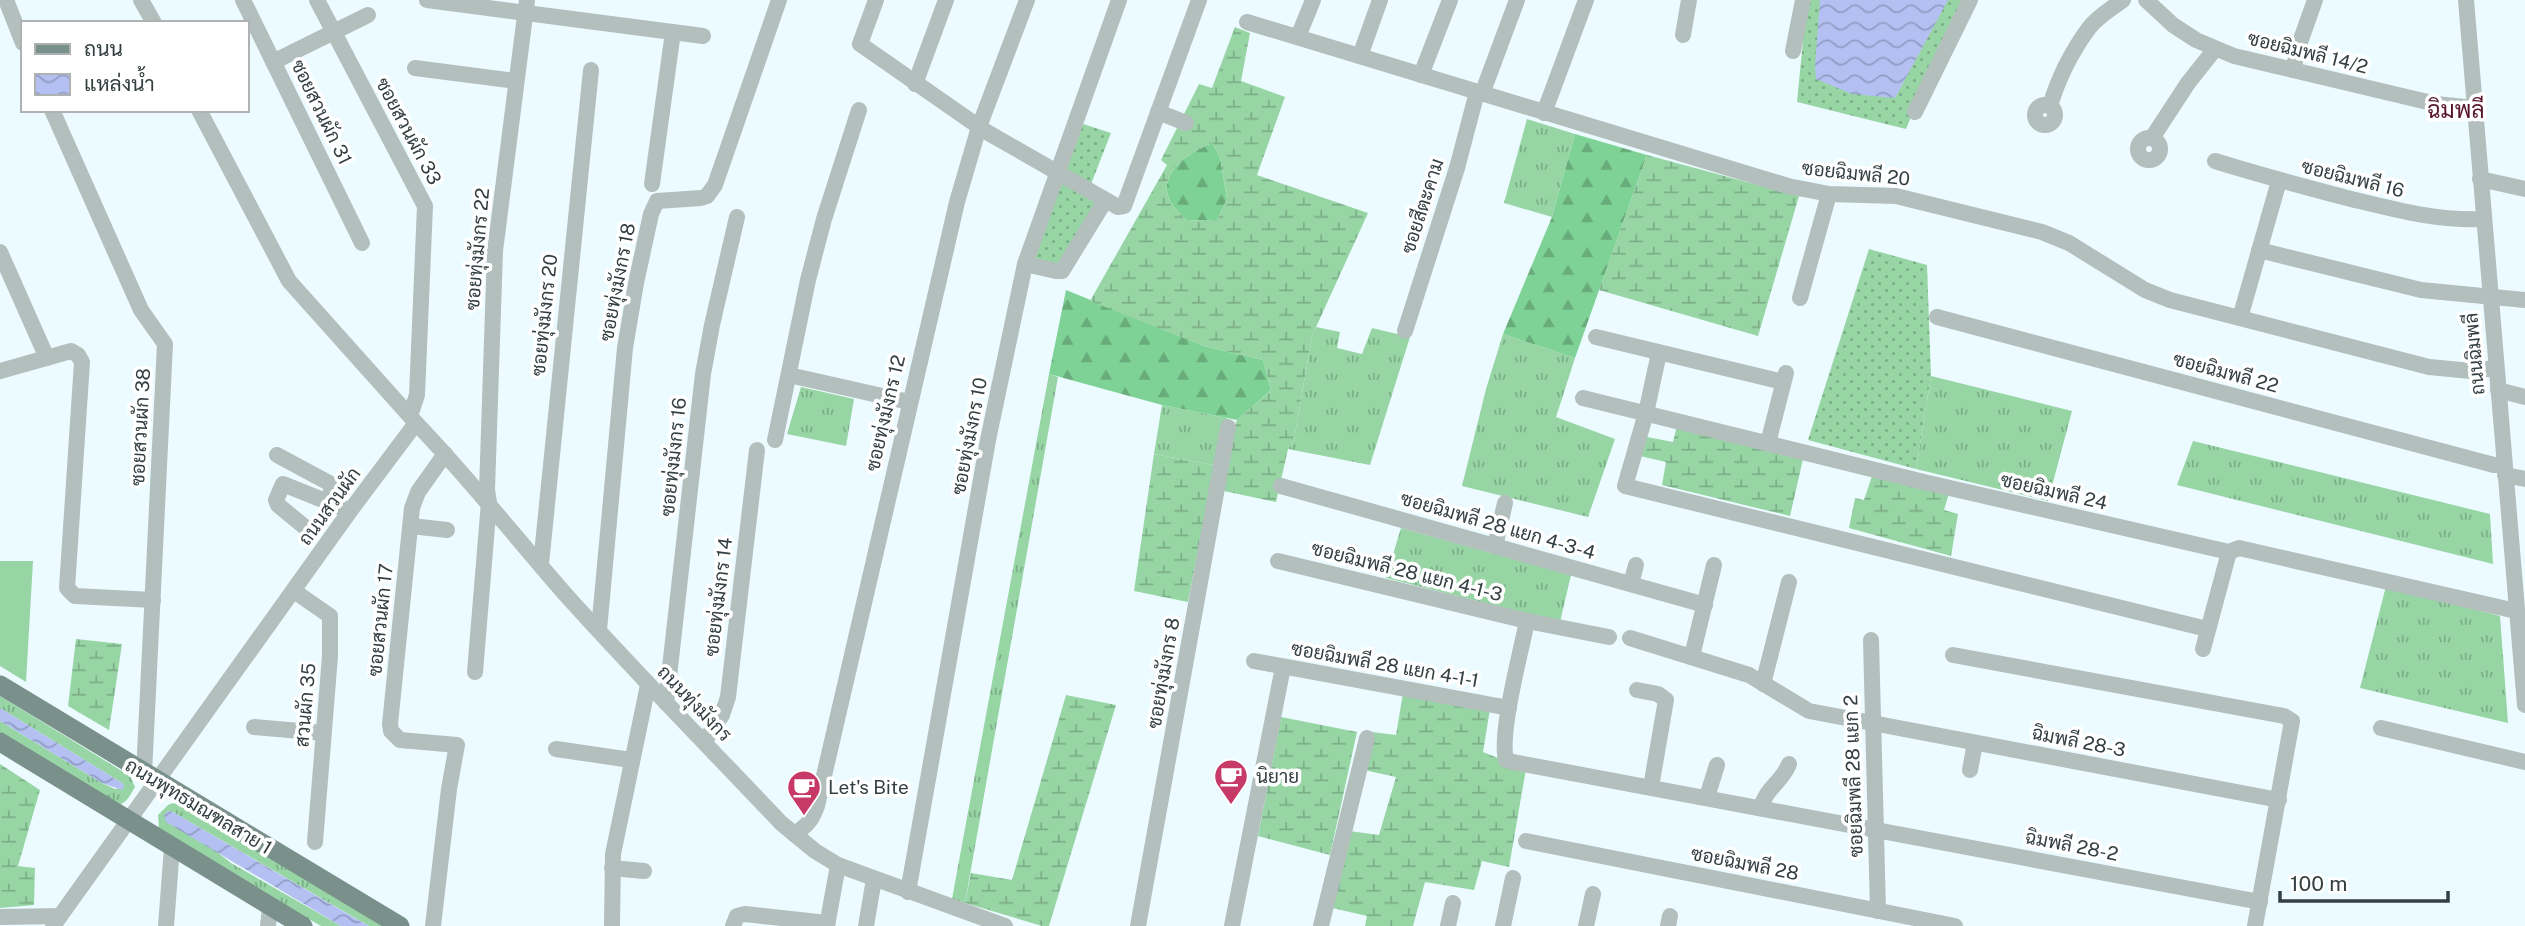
<svg xmlns="http://www.w3.org/2000/svg" width="2525" height="926" font-family="'Public Sans',Sarabun,sans-serif">
<style>
.grass{fill:url(#grass-tufts)}
.forest{fill:url(#forest-firs)}
.wetland{fill:url(#wetland-marsh);fill-rule:evenodd}
.park{fill:#97d5a5}
.garden{fill:url(#garden-dots)}
.water{fill:url(#water-waves)}
.lines{fill:none;stroke-linecap:round;stroke-linejoin:round}
.minor{stroke:#b3bfbd;stroke-width:16}
.major{stroke:#7a908b;stroke-width:19}
.labels{text-anchor:middle;stroke-width:7;stroke-linejoin:round;paint-order:stroke}
.street-label{font-size:19px;fill:#343f41;stroke:#fff}
.poi-label{font-size:19px;fill:#343f41;stroke:#fff;text-anchor:start}
.quarter-label{font-size:23px;fill:#58152b;stroke:#fff}
</style>
<defs>
<pattern id="grass-tufts" width="24" height="20" patternUnits="userSpaceOnUse" patternTransform="scale(1.75)"><rect width="24" height="20" fill="#97d5a5"/><path d="M3 7l-1-3M5 7V3M7 7l1-3M15 17l-1-3M17 17v-4M19 17l1-3" fill="none" stroke="#7cae88"/></pattern>
<pattern id="forest-firs" width="22" height="20" patternUnits="userSpaceOnUse" patternTransform="scale(1.75)"><rect width="22" height="20" fill="#7fd295"/><path d="M5 1l3.5 6h-7zM16 11l3.5 6h-7z" fill="#69ac7b"/></pattern>
<pattern id="wetland-marsh" width="20" height="14" patternUnits="userSpaceOnUse" patternTransform="scale(1.75)"><rect width="20" height="14" fill="#97d5a5"/><path d="M1 5h8M5 5V1M11 12h8M15 12V8" fill="none" stroke="#7cae88"/></pattern>
<pattern id="garden-dots" width="8" height="8" patternUnits="userSpaceOnUse" patternTransform="scale(1.75)"><rect width="8" height="8" fill="#97d5a5"/><path d="M2 2h.1M6 6h.1" fill="none" stroke="#7cae88" stroke-width="1.8" stroke-linecap="round"/></pattern>
<pattern id="water-waves" width="16" height="10" patternUnits="userSpaceOnUse" patternTransform="scale(1.75)"><rect width="16" height="10" fill="#b3c0f1"/><path d="M0 5q4-4 8 0t8 0" fill="none" stroke="#929dc5"/></pattern>
</defs>
<rect width="100%" height="100%" fill="#ebfbff"/>
<g class="grass">
<polygon points="1527,119 1575,134 1552,217 1504,203"/>
<polygon points="1316,327 1340,332 1337,348 1362,354 1372,328 1410,337 1370,465 1288,449 1294,440 1312,336"/>
<polygon points="1503,334 1575,358 1556,417 1615,439 1588,517 1462,486 1486,389"/>
<polygon points="1049,374 1058,377 965,903 952,899"/>
<polygon points="1931,376 2072,411 2048,501 1916,469"/>
<polygon points="801,387 854,399 846,446 787,434"/>
<polygon points="1162,405 1227,418 1219,466 1154,454"/>
<polygon points="2193,441 2490,514 2493,564 2177,485"/>
<polygon points="1401,528 1571,575 1560,622 1386,578"/>
<polygon points="2386,586 2500,616 2508,723 2360,688"/>
<path d="M0,696L130,776L135,787C130,795 127,803 118,805L0,733V721L102,783L115,789L124,787L122,783L0,708Z"/>
<polygon points="176,802 385,926 369,926 171,811 167,812 231,863 341,926 321,926 162,835 159,829 158,815 168,805"/>
</g>
<g class="forest">
<polygon points="1575,134 1647,155 1575,358 1503,334 1552,217"/>
<path d="M1212,143L1220,157L1227,199L1217,221L1186,220C1181,214 1172,206 1169,199C1158,171 1191,152 1212,143Z"/>
<polygon points="1066,290 1204,346 1263,360 1271,390 1237,420 1162,405 1049,374"/>
</g>
<g class="wetland">
<path d="M1235,27L1250,33L1241,81L1285,97L1257,175L1368,213L1312,336L1294,440L1288,449L1276,502L1210,488L1188,602L1134,591L1154,454L1219,466L1237,420L1271,390L1263,360L1204,346L1090,301L1167,165L1161,160L1199,84L1212,88ZM1212,143L1220,157L1227,199L1217,221L1186,220C1181,214 1172,206 1169,199C1158,171 1191,152 1212,143Z"/>
<polygon points="1647,155 1799,196 1758,336 1599,290"/>
<polygon points="1677,425 1803,459 1790,516 1662,485 1666,462 1640,456 1647,437 1673,442"/>
<polygon points="1872,476 1949,493 1944,510 1958,514 1951,556 1849,528 1855,498 1864,500"/>
<polygon points="76,639 122,644 109,730 68,706"/>
<polygon points="1403,693 1490,709 1483,752 1526,769 1509,867 1482,861 1474,890 1425,882 1413,926 1365,926 1367,916 1328,907 1349,831 1379,835 1396,777 1364,770 1372,732 1396,735"/>
<polygon points="1066,695 1116,705 1049,926 1042,926 965,903 971,873 1012,880"/>
<polygon points="1281,717 1357,732 1330,855 1258,836"/>
<polygon points="0,764 40,790 18,866 35,868 34,905 0,908"/>
</g>
<polygon class="park" points="0,561 33,561 26,682 0,666"/>
<g class="garden">
<polygon points="1807,0 1964,0 1951,22 1906,129 1797,102"/>
<polygon points="1080,123 1111,133 1091,184 1064,167"/>
<polygon points="1062,179 1099,202 1057,265 1033,258"/>
<polygon points="1869,249 1927,265 1931,376 1916,469 1808,440"/>
</g>
<g class="water">
<polygon points="1820,0 1948,0 1895,98 1852,94 1816,79 1815,66"/>
<polygon points="0,708 122,783 124,786 122,790 102,783 0,721"/>
<polygon points="171,811 346,913 369,926 341,926 166,822 164,815 167,812"/>
</g>
<g class="lines">
<g class="minor">
<polyline points="6,0 23,43"/>
<polyline points="141,0 154,23"/>
<polyline points="243,0 362,243"/>
<polyline points="317,0 425,206 417,395 410,416"/>
<polyline points="427,0 703,36"/>
<polyline points="876,0 860,44 985,131 1118,207 1124,206 1199,0"/>
<polyline points="2146,0 2173,25 2196,40 2234,56 2436,104 2475,108"/>
<polyline points="2466,0 2525,705"/>
<polyline points="1247,22 1788,186 1829,194 1896,196 2042,232 2069,243 2145,290 2170,300 2429,367 2471,371 2496,368"/>
<polyline points="1683,35 1689,0"/>
<polyline points="1298,37 1313,0"/>
<polyline points="1793,51 1803,0"/>
<polyline points="1360,56 1380,0"/>
<polyline points="273,62 368,15"/>
<polyline points="415,68 516,81"/>
<polyline points="2293,70 2299,45 2315,0"/>
<polyline points="1421,75 1450,0"/>
<polyline points="915,84 946,0"/>
<polyline points="1482,94 1517,0"/>
<circle cx="2045" cy="115" r="10"/>
<path d="M2050,106C2058,79 2072,51 2089,28C2097,17 2112,8 2123,0"/>
<polyline points="52,110 141,310 165,344 144,773"/>
<polyline points="1158,112 1186,123"/>
<polyline points="1915,112 1970,0"/>
<polyline points="1544,113 1586,0"/>
<circle cx="2149" cy="149" r="11"/>
<polyline points="2152,138 2188,83 2215,49"/>
<path d="M2215,161C2260,175 2305,187 2351,199C2396,210 2437,221 2484,219"/>
<polyline points="2480,179 2525,189"/>
<polyline points="652,184 673,32"/>
<polyline points="2259,250 2421,290 2525,300"/>
<polyline points="0,252 47,358"/>
<polyline points="1025,264 1056,271 1062,271 1105,201"/>
<polyline points="1800,298 1829,194"/>
<polyline points="1937,317 2494,465 2504,465"/>
<polyline points="2240,318 2279,181"/>
<polyline points="1405,331 1457,168 1477,92"/>
<polyline points="1596,337 1783,382"/>
<polyline points="1659,353 1646,413 1625,486 2207,629"/>
<polyline points="0,371 71,351 78,355 82,362 67,588 75,596 153,600"/>
<polyline points="789,375 909,402"/>
<polyline points="2498,390 2525,397"/>
<polyline points="1583,398 1928,483 2229,552 2239,548 2516,611"/>
<path d="M416,423C469,478 516,538 566,595C636,673 709,747 781,823L815,851L838,865L1005,926"/>
<polyline points="775,440 808,280 824,219 859,110"/>
<polyline points="1768,443 1786,373"/>
<polyline points="277,455 331,484 331,503"/>
<polyline points="2505,475 2525,479"/>
<polyline points="1281,486 1705,605"/>
<polyline points="411,526 447,530"/>
<polyline points="306,528 278,505 276,500 283,484 350,511"/>
<polyline points="1495,546 1505,503"/>
<polyline points="1278,561 1527,621 1609,637"/>
<polyline points="541,564 591,70"/>
<polyline points="1631,584 1636,565"/>
<polyline points="294,591 330,616 330,656 315,842"/>
<path d="M1527,621C1521,652 1499,733 1506,760L1513,762L2260,902"/>
<polyline points="599,630 625,348 636,283 651,214 657,201 701,198 707,196 715,185 779,0"/>
<polyline points="1630,638 1749,675 1809,711 2279,800"/>
<polyline points="1871,640 1878,911"/>
<polyline points="2203,649 2229,552"/>
<polyline points="1953,655 2284,716 2292,721 2255,926"/>
<polyline points="1692,656 1714,565"/>
<polyline points="1254,661 1509,708"/>
<polyline points="475,672 489,502 487,490 495,251 527,0"/>
<polyline points="1763,684 1789,582"/>
<polyline points="1637,690 1658,694 1666,700 1651,787"/>
<polyline points="666,703 703,374 712,325 737,217"/>
<polyline points="254,727 323,733"/>
<polyline points="2381,728 2525,762"/>
<polyline points="704,742 722,715 728,697 757,450"/>
<polyline points="556,749 631,760"/>
<polyline points="1970,770 1975,743"/>
<polyline points="1707,797 1717,765"/>
<path d="M1761,808C1765,789 1782,782 1789,764"/>
<path d="M794,834C807,826 812,820 817,806L957,202L979,127L1027,0"/>
<polyline points="1526,841 1955,926"/>
<polyline points="612,868 644,871"/>
<polyline points="908,892 988,440 1025,264 1119,0"/>
<polyline points="0,917 60,916"/>
<polyline points="53,926 350,511 416,423 289,281 199,110"/>
<polyline points="166,926 172,847"/>
<polyline points="268,926 270,907"/>
<polyline points="433,926 449,789 457,745 400,740 391,731 390,724 412,508 418,492 445,454"/>
<polyline points="612,926 613,854 648,685"/>
<polyline points="733,926 737,916 745,914 827,923"/>
<polyline points="827,926 838,865"/>
<polyline points="866,926 874,879"/>
<polyline points="1138,926 1228,427"/>
<polyline points="1232,926 1283,667"/>
<polyline points="1321,926 1367,738"/>
<polyline points="1448,926 1453,903"/>
<polyline points="1503,926 1513,878"/>
<polyline points="1586,926 1593,894"/>
<polyline points="1668,926 1670,916"/>
</g>
<g class="major">
<polyline points="0,685 400,926"/>
<polyline points="0,742 303,926"/>
</g>
</g>
<defs>
<g id="cafe-pin" transform="scale(1.75)"><path d="M0 17L-7.5 6A9.5 9.5 0 1 1 7.5 6Z" fill="#c73a68" stroke="#fff"/><path d="M-5.5-4.5H6V0H3Q3 3.5 0 3.5H-2.5Q-5.5 3.5-5.5 0ZM3-3.2v2h1.7v-2ZM-6 4.5H4V6H-6Z" fill="#fff"/></g>
</defs>
<g fill-rule="evenodd">
<use href="#cafe-pin" x="1231" y="776"/>
<use href="#cafe-pin" x="804" y="787"/>
</g>
<g class="labels">
<g class="street-label">
<text transform="translate(2308 52) rotate(14)" y="7">ซอยฉิมพลี 14/2</text>
<text transform="translate(322 112) rotate(64)" y="7">ซอยสวนผัก 31</text>
<text transform="translate(409 131) rotate(62)" y="7">ซอยสวนผัก 33</text>
<text transform="translate(1856 173) rotate(6)" y="7">ซอยฉิมพลี 20</text>
<text transform="translate(2353 178) rotate(14)" y="7">ซอยฉิมพลี 16</text>
<text transform="translate(1422 206) rotate(-72)" y="7">ซอยสีตะคาม</text>
<text transform="translate(477 249) rotate(-85)" y="7">ซอยทุ่งมังกร 22</text>
<text transform="translate(617 282) rotate(-79)" y="7">ซอยทุ่งมังกร 18</text>
<text transform="translate(544 315) rotate(-84)" y="7">ซอยทุ่งมังกร 20</text>
<text transform="translate(2474 354) rotate(-95)" y="7">ถนนฉิมพลี</text>
<text transform="translate(2226 372) rotate(15)" y="7">ซอยฉิมพลี 22</text>
<text transform="translate(885 413) rotate(-77)" y="7">ซอยทุ่งมังกร 12</text>
<text transform="translate(140 427) rotate(-87)" y="7">ซอยสวนผัก 38</text>
<text transform="translate(969 436) rotate(-79)" y="7">ซอยทุ่งมังกร 10</text>
<text transform="translate(673 457) rotate(-84)" y="7">ซอยทุ่งมังกร 16</text>
<text transform="translate(2054 491) rotate(13)" y="7">ซอยฉิมพลี 24</text>
<text transform="translate(329 506) rotate(-54)" y="7">ถนนสวนผัก</text>
<text transform="translate(1498 525) rotate(16)" y="7">ซอยฉิมพลี 28 แยก 4-3-4</text>
<text transform="translate(1407 571) rotate(14)" y="7">ซอยฉิมพลี 28 แยก 4-1-3</text>
<text transform="translate(718 597) rotate(-83)" y="7">ซอยทุ่งมังกร 14</text>
<text transform="translate(380 620) rotate(-84)" y="7">ซอยสวนผัก 17</text>
<text transform="translate(1385 664) rotate(10)" y="7">ซอยฉิมพลี 28 แยก 4-1-1</text>
<text transform="translate(1163 673) rotate(-80)" y="7">ซอยทุ่งมังกร 8</text>
<text transform="translate(695 703) rotate(46)" y="7">ถนนทุ่งมังกร</text>
<text transform="translate(305 705) rotate(-85)" y="7">สวนผัก 35</text>
<text transform="translate(2079 741) rotate(11)" y="7">ฉิมพลี 28-3</text>
<text transform="translate(1853 776) rotate(-92)" y="7">ซอยฉิมพลี 28 แยก 2</text>
<text transform="translate(199 806) rotate(31)" y="7">ถนนพุทธมณฑลสาย 1</text>
<text transform="translate(2072 845) rotate(11)" y="7">ฉิมพลี 28-2</text>
<text transform="translate(1745 863) rotate(11)" y="7">ซอยฉิมพลี 28</text>
</g>
<g class="poi-label">
<text x="1256" y="783">นิยาย</text>
<text x="828" y="794">Let's Bite</text>
</g>
<g class="quarter-label">
<text x="2456" y="118">ฉิมพลี</text>
</g>
</g>
<rect x="21" y="21" width="228" height="91" fill="#ffffff" stroke="#aeb2b3" stroke-width="2"/>
<rect x="35" y="44" width="35" height="10" fill="#7a908b" stroke="#aeb2b3" stroke-width="2"/>
<text x="84" y="56" font-size="21" fill="#343f41">ถนน</text>
<rect x="35" y="74" width="35" height="21" fill="url(#water-waves)" stroke="#aeb2b3" stroke-width="2"/>
<text x="84" y="91" font-size="21" fill="#343f41">แหล่งน้ำ</text>
<path d="M2280 891v10h168v-10" fill="none" stroke="#343f41" stroke-width="3.5"/>
<text x="2290" y="891" font-size="21" fill="#343f41" stroke="#ffffff" stroke-width="5" paint-order="stroke">100 m</text>
</svg>
